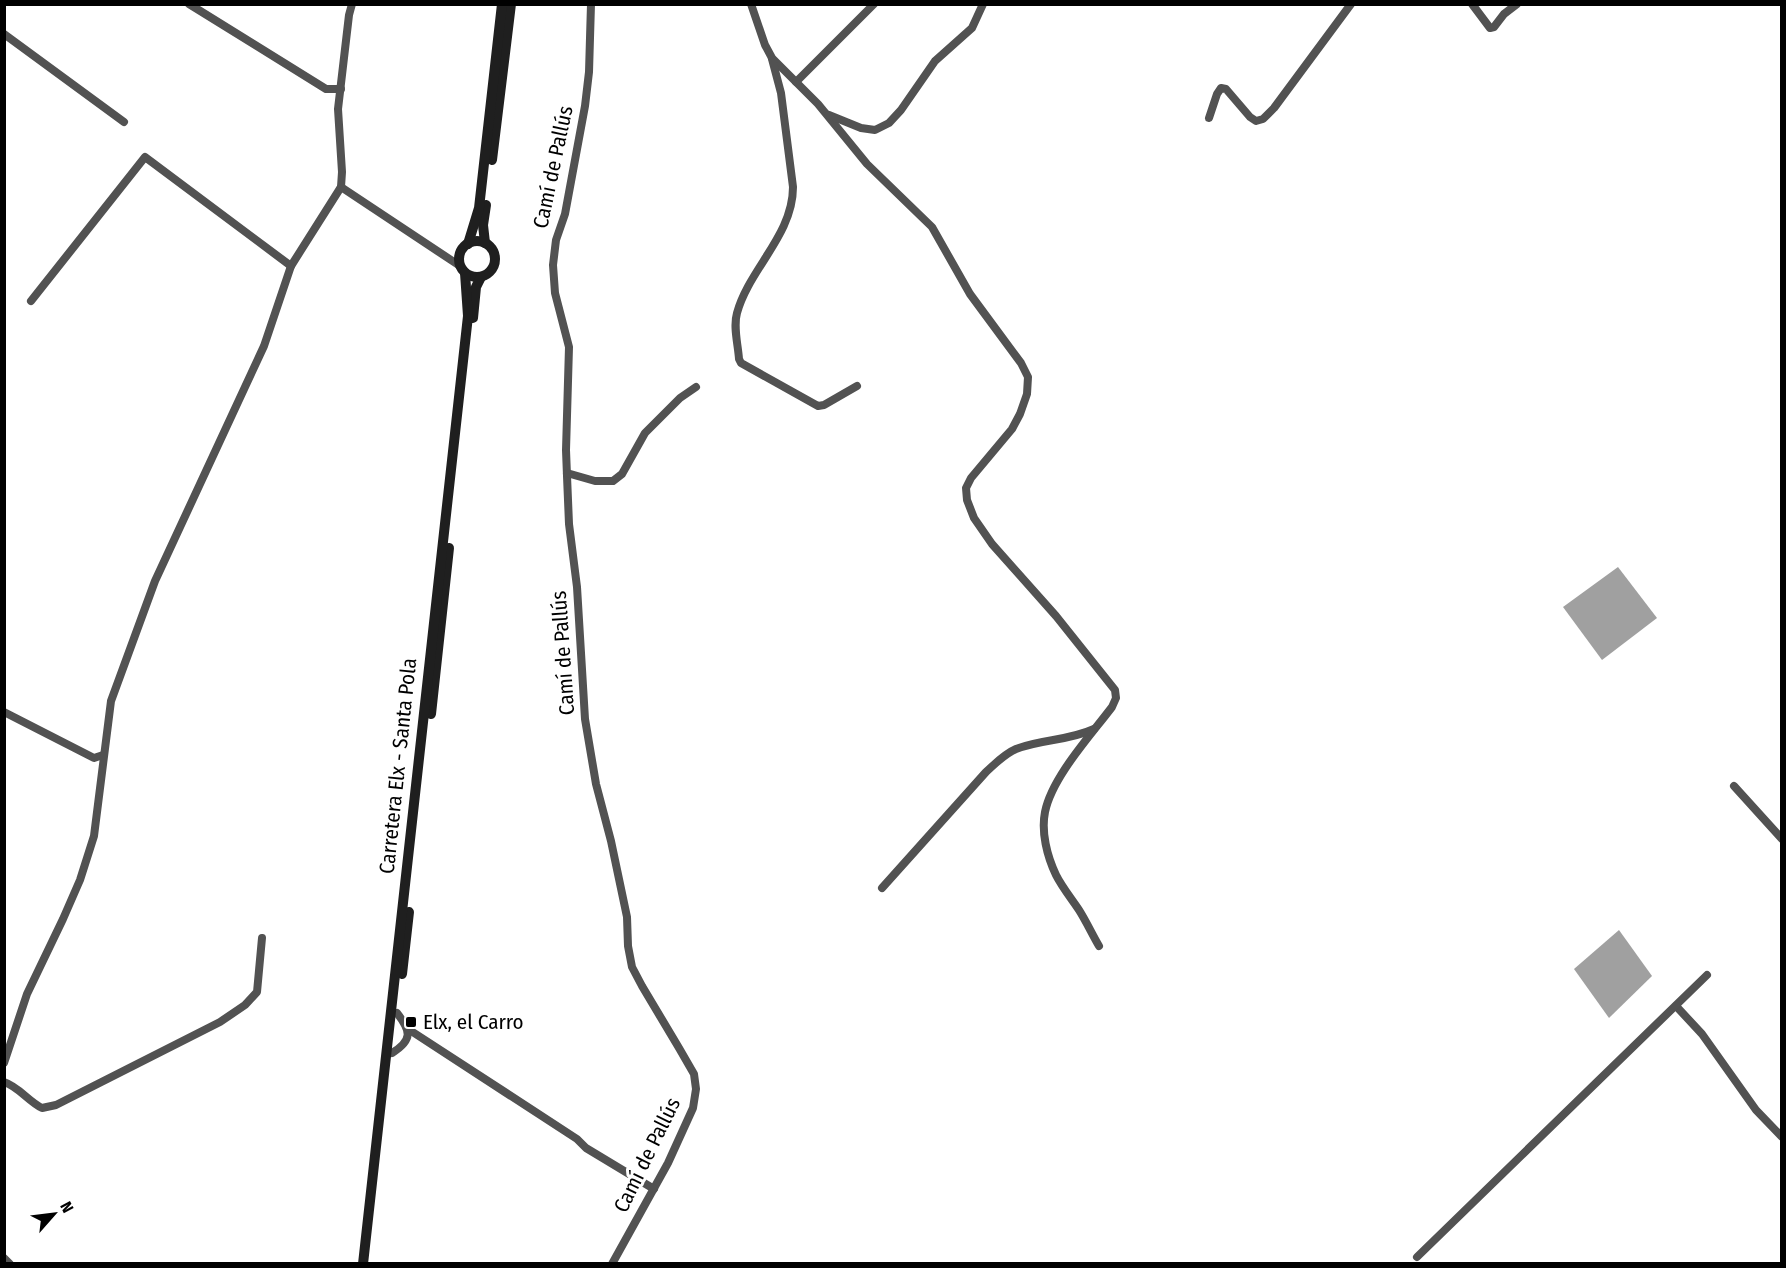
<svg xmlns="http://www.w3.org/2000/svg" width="1786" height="1268" font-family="'Fira Sans Condensed',sans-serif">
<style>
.water{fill:#a0a0a0}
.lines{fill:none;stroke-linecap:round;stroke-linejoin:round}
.street{stroke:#525252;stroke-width:8}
.secondary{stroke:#1f1f1f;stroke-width:10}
.poi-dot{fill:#000;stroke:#fff;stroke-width:2}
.labels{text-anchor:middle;stroke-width:6;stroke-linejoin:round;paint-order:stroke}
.street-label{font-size:21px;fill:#000;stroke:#fff}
.poi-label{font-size:21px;fill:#000;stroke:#fff;text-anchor:start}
</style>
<rect width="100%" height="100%" fill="#fff"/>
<g class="water">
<polygon points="1618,567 1657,618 1602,660 1563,607"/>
<polygon points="1619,930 1652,976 1609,1018 1574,969"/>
</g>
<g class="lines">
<g class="street">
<polyline points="189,4 326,89 341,89"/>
<polyline points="591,4 589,72 585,106 565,214 556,240 553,265 555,293 569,347 566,450 567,476 569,524 577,587 585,719 596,784 611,841 627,917 628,946 632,967 642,986 679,1048 694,1074 696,1089 693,1108 668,1163 612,1264"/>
<path d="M751,4L765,45L772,58L818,104L867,164L932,227L970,294L1021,363L1028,377L1027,394L1020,414L1012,429L971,478L966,488L967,500L974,518L992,544L1056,616L1115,690L1116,698L1112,707C1091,735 1052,777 1045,812C1041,832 1047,856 1056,875C1062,887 1071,898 1079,910C1086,921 1092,934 1099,946"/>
<polyline points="1472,4 1490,28 1494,27 1504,14 1517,4"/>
<polyline points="4,34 124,122"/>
<path d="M772,59L781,93L793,187C793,235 749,269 737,313C733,327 738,344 739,359L741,363L818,406L824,405L857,386"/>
<polyline points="796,82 874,4"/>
<polyline points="829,115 861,128 875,130 889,123 901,110 935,61 972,28 983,4"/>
<polyline points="1209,118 1217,94 1221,88 1226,89 1250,117 1256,121 1263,119 1274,108 1351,4"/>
<polyline points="341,187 460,266"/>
<polyline points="31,301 145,157 291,266"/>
<polyline points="567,473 595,481 613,481 622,474 645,433 680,398 696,387"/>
<polyline points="4,712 94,758 103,755"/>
<polyline points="1734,786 1782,839"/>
<path d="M882,888L986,772C995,764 1004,754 1016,749C1041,739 1068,741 1094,729"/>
<polyline points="1676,1006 1702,1034 1756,1110 1782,1137"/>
<polyline points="408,1029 577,1139 586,1148 654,1189"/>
<path d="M392,1053C413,1040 411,1031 397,1013"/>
<polyline points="4,1063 27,994 63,919 80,880 94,836 111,701 155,581 264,346 291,266 341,187 342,172 338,109 349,15 352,4"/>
<path d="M4,1082C19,1087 28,1101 42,1108L56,1105L220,1022L245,1005L257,992L262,938"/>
<polyline points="1417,1257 1707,975"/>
<polyline points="4,1258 10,1264"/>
</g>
<g class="secondary">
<polyline points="492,160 511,4"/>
<circle cx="477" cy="259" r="18"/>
<polyline points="485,243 483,225 486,205"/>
<polyline points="468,244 479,208 502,4"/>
<polyline points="473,318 476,287 481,277"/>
<polyline points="431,714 449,548"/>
<polyline points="402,974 409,912"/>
<polyline points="363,1264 468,316 465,273"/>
</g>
</g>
<rect class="poi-dot" x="405" y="1016" width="12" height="12" rx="3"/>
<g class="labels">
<g class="street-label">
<text transform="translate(553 167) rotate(-78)" y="7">Camí de Pallús</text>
<text transform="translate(563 653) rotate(-94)" y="7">Camí de Pallús</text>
<text transform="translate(398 766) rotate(-84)" y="7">Carretera Elx - Santa Pola</text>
<text transform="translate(647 1155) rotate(-64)" y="7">Camí de Pallús</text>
</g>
<g class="poi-label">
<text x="423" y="1029">Elx, el Carro</text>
</g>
</g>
<rect width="1786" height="1268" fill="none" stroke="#000000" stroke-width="12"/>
<g transform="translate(54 1214) rotate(62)" stroke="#ffffff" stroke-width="4.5" paint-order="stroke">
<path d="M0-4.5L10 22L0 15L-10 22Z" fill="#000000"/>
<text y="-9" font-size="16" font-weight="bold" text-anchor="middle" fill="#000000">N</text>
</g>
</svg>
